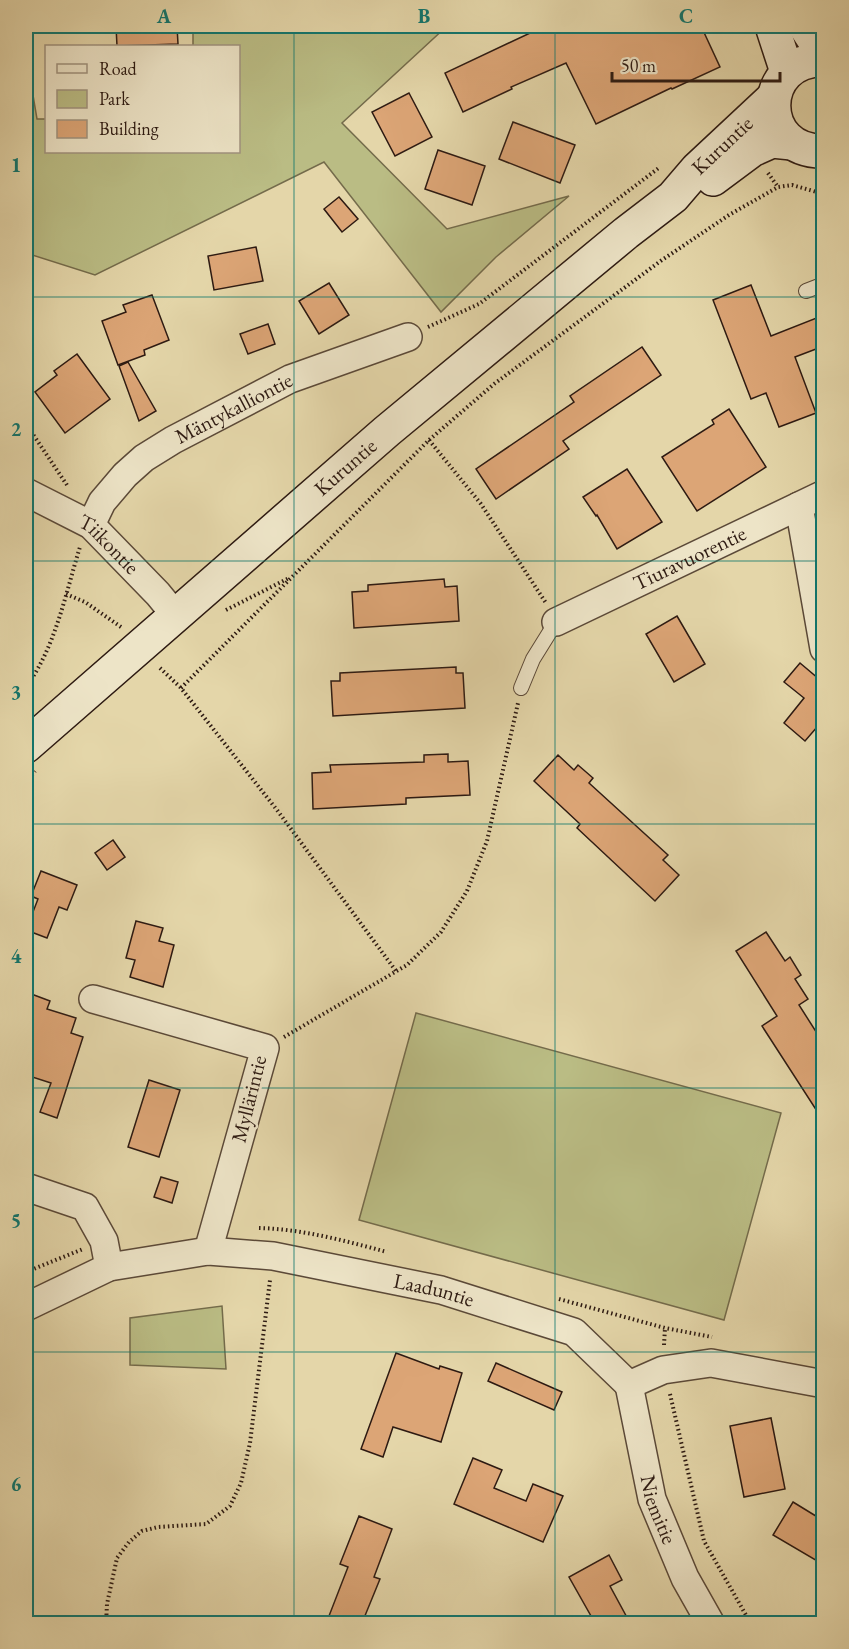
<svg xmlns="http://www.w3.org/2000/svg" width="849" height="1649" font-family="'EB Garamond',serif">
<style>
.green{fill:#babc84;stroke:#746b4b;stroke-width:1.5}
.building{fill:#dca576;stroke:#2d1a12;stroke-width:1.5}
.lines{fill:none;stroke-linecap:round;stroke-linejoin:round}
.lane-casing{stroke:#5b4938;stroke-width:16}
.street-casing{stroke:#5b4938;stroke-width:30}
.secondary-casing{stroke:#2d1a12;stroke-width:36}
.path{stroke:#2d1a12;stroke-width:4;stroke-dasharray:1.5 3;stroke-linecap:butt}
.lane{stroke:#ede4c7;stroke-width:14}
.street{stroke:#ede4c7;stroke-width:27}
.secondary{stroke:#ede4c7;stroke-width:33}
.grid{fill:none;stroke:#0f766e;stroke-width:1.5;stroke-opacity:0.55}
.labels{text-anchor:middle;stroke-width:5;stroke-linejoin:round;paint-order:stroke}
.street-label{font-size:21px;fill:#2d1a12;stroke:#ede4c7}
.neatline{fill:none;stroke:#0f766e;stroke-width:2}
.grid-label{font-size:20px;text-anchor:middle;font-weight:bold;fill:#0f766e}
</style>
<rect width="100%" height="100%" fill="#e4d6a9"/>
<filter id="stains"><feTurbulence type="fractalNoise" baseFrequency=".00333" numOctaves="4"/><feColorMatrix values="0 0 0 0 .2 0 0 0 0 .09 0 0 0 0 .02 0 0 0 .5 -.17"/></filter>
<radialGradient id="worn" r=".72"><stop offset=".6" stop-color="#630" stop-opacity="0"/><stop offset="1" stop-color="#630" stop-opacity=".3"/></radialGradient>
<g class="green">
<polygon points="193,26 447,26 342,123 447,229 569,196 496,257 441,312 324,162 95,275 26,253 26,54 37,119 46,119 46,152 238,152 238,46 193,46"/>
<polygon points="416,1013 781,1113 724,1320 359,1220"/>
<polygon points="222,1306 226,1369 130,1365 130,1318"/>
</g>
<g class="building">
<polygon points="116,26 177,26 178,44 117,46"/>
<polygon points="545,26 701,26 720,67 672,89 671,88 596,124 566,63 511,87 512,89 463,112 445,73"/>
<polygon points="409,93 432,137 395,156 372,112"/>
<polygon points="513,122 575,145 560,183 499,159"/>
<polygon points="438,150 485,166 472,205 425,189"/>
<polygon points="339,197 358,219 342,232 324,209"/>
<polygon points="256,247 263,281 214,290 208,256"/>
<polygon points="329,283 349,315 319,334 299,301"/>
<polygon points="751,285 771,336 824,315 824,346 795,357 816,413 779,427 766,393 751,399 713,300"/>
<polygon points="152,295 169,340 144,350 145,355 118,365 102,321 126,312 123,305"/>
<polygon points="268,324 275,344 248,354 240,334"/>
<polygon points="642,347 661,375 563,441 569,449 496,499 476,469 574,402 570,396"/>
<polygon points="77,354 110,399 65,433 35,392 57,375 54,371"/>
<polygon points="128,362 156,411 139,421 119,366"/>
<polygon points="729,409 766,467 697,511 662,457 714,424 712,420"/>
<polygon points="627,469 662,522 617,549 597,515 596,516 583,497"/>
<polygon points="444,579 445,587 457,586 459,621 354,628 352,592 368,591 368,585"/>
<polygon points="677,616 705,664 674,682 646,634"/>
<polygon points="800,663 819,679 824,674 824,719 805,741 784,723 804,698 784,682"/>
<polygon points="456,667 456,673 463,673 465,708 333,716 331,681 340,681 340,673"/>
<polygon points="448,754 448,762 468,761 470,795 406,798 406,804 313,809 312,773 331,772 330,765 424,762 424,755"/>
<polygon points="558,755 574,770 578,765 593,778 589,783 668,855 663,860 679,875 655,901 577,828 580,824 534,781"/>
<polygon points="113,840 125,857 107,870 95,853"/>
<polygon points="41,871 77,885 67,910 59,907 47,938 26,930 38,899 31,896"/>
<polygon points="136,921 163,928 159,941 174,945 163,987 130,977 135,960 126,958"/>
<polygon points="766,932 785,961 790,957 801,975 795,979 808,999 799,1005 822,1041 816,1045 824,1057 824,1122 762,1026 777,1016 736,951"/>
<polygon points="26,992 50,1001 47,1009 76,1018 71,1033 83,1037 57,1118 40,1112 51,1083 26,1075"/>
<polygon points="149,1080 180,1090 159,1157 128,1147"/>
<polygon points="161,1177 178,1182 172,1203 154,1197"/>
<polygon points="396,1353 439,1369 440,1366 462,1373 441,1442 393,1427 383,1457 361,1449"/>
<polygon points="496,1363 562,1392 554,1410 488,1381"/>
<polygon points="771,1418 785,1489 744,1497 730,1426"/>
<polygon points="473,1458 502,1470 494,1488 526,1501 533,1484 563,1496 543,1542 454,1504"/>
<polygon points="793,1502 824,1521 824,1565 773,1535"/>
<polygon points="359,1516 392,1529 374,1577 380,1579 362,1623 348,1623 329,1616 348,1567 340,1564"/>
<polygon points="609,1555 622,1580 610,1586 630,1623 595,1623 569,1577"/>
</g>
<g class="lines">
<g class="lane-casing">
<g id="lane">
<polyline points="806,291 824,284"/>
<polyline points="521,688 533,659 556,622"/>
</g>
</g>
<g class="street-casing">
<g id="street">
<path id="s1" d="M26,492L91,525L158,594L176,616"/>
<polyline points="799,506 824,649"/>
<path id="s2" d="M91,525L102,502L125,475L144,458L173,440L290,379L408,337"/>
<path id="s3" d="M556,622L824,494"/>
<polyline points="93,999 265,1048 208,1251"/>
<polyline points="26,1187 85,1207 104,1241 109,1267"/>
<path id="s4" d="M26,1307L109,1267L208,1251L273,1256L441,1290L574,1332L629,1385L663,1370L711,1363L824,1384"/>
<path id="s5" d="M629,1385L652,1499L685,1578L711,1624"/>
</g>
</g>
<g class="secondary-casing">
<g id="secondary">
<polyline points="772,26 787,72"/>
<polyline points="805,26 824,55"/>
<path d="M824,60C757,58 757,153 824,151"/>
<polyline points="713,179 752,150 772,141 792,143"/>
<path id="s6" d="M26,746L387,431L626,233L673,197L697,169L773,98"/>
</g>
</g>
<g class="path">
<polyline points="768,173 778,187"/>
<polyline points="428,327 479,304 660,167"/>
<polyline points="26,424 67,485"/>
<polyline points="429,440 481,504 546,603"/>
<polyline points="66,594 85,602 121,627"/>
<polyline points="226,610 289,578"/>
<polyline points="160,668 181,688 277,810 396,971"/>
<path d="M26,687C56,646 65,595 80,547"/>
<polyline points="181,688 429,440 494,384 662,260 729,215 778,187 792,185 824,194"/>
<polyline points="26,782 35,771"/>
<polyline points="284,1037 407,965 441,932 467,891 487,841 518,703"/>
<path d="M259,1228C302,1229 346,1241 387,1252"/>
<polyline points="26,1272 83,1249"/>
<polyline points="559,1299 665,1328 712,1337"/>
<polyline points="664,1345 665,1328"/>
<polyline points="670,1394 704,1541 751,1624"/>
<polyline points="106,1624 107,1604 117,1558 129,1542 142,1531 158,1527 206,1524 230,1506 241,1483 250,1443 270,1280"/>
</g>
<use href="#lane" class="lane"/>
<use href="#street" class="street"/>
<use href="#secondary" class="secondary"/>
</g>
<path class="grid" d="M294,26V1624M555,26V1624M26,297H824M26,561H824M26,824H824M26,1088H824M26,1352H824"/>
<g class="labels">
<g class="street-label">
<text dy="7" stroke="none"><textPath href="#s6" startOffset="920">Kuruntie</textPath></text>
<text dy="7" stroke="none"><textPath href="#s2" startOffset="189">Mäntykalliontie</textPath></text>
<text dy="7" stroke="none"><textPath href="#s6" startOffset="424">Kuruntie</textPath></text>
<text dy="7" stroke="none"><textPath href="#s1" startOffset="99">Tiikontie</textPath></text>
<text dy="7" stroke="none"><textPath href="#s3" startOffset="148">Tiuravuorentie</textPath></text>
<text transform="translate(249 1099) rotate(-76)" y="7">Myllärintie</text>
<text dy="7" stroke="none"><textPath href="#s4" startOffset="422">Laaduntie</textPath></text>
<text dy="7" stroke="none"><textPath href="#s5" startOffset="128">Niemitie</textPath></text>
</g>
</g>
<rect width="849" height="1649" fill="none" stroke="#e4d6a9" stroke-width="66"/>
<rect x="45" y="45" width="195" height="108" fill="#ede4c7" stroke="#a0937f" stroke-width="1.5"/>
<rect x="57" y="64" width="30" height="9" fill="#ede4c7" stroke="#a0937f" stroke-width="1.5"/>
<text x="99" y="75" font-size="18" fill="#2d1a12">Road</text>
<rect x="57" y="90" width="30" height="18" fill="#babc84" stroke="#a0937f" stroke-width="1.5"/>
<text x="99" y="105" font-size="18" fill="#2d1a12">Park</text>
<rect x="57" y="120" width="30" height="18" fill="#dca576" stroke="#a0937f" stroke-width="1.5"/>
<text x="99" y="135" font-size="18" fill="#2d1a12">Building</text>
<path d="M612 72v9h168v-9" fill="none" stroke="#2d1a12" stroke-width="3"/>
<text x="621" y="72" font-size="18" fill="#2d1a12" stroke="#ede4c7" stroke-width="4.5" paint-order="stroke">50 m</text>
<rect x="33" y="33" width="783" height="1583" class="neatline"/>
<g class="grid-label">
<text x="164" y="23">A</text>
<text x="424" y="23">B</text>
<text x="686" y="23">C</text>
<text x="16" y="172">1</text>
<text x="16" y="436">2</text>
<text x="16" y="699">3</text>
<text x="16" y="963">4</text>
<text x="16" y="1227">5</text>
<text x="16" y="1491">6</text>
</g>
<rect width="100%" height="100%" filter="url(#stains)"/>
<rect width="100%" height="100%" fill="url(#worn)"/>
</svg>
